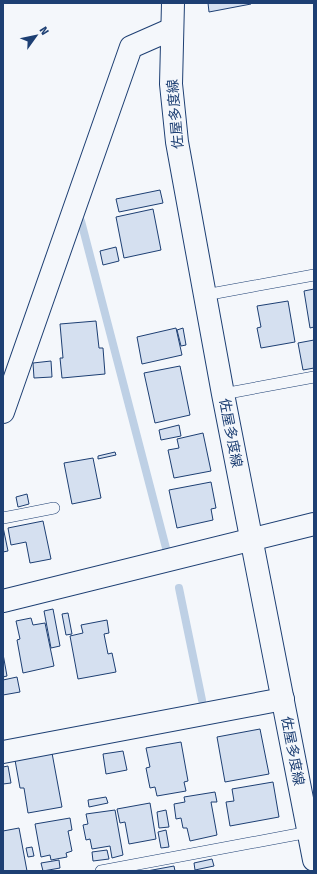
<svg xmlns="http://www.w3.org/2000/svg" width="317" height="874" font-family="'Fira Sans','Noto Sans JP',sans-serif">
<style>
.lines{fill:none;stroke-linecap:round;stroke-linejoin:round}
.stream{stroke:#bed0e5;stroke-width:8}
.building{fill:#d5e0f0;stroke:#1d3f73}
.service-casing{stroke:#1d3f73;stroke-width:12}
.minor-casing{stroke:#1d3f73;stroke-width:24}
.secondary-casing{stroke:#1d3f73;stroke-width:24}
.service{stroke:#f4f7fb;stroke-width:11}
.minor{stroke:#f4f7fb;stroke-width:22}
.secondary{stroke:#f4f7fb;stroke-width:22}
.labels{text-anchor:middle;stroke-width:3;stroke-linejoin:round;paint-order:stroke}
.street-label{font-size:14px;fill:#1d3f73;stroke:#f4f7fb}
</style>
<rect width="100%" height="100%" fill="#f4f7fb"/>
<g class="lines">
<g class="stream">
<polyline points="81,221 166,548"/>
<polyline points="179,588 202,700"/>
</g>
</g>
<g class="building">
<polygon points="208,3 250,3 251,4 209,12"/>
<polygon points="160,190 163,203 119,212 116,199"/>
<polygon points="153,209 161,250 124,258 116,217"/>
<polygon points="116,247 119,261 103,265 100,251"/>
<polygon points="314,289 314,327 310,328 304,291"/>
<polygon points="288,301 295,342 261,348 257,328 261,327 257,306"/>
<polygon points="96,321 99,348 103,348 105,374 62,378 60,358 63,358 60,324"/>
<polygon points="176,328 182,355 142,364 137,337"/>
<polygon points="183,328 186,345 181,346 177,330"/>
<polygon points="314,340 314,368 303,370 298,343"/>
<polygon points="51,361 52,377 34,378 33,363"/>
<polygon points="180,366 190,415 155,423 144,373"/>
<polygon points="179,425 181,436 161,440 159,430"/>
<polygon points="203,433 211,471 174,478 168,450 179,448 177,439"/>
<polygon points="115,452 116,455 98,459 98,456"/>
<polygon points="93,458 101,498 72,504 64,463"/>
<polygon points="211,482 216,508 211,509 213,520 177,528 169,490"/>
<polygon points="27,494 29,504 18,507 16,497"/>
<polygon points="43,521 51,559 30,563 26,542 11,545 8,528"/>
<polygon points="3,527 8,551 3,552"/>
<polygon points="53,609 60,646 51,648 44,611"/>
<polygon points="68,613 72,634 66,635 62,614"/>
<polygon points="31,618 33,625 45,623 54,666 23,673 17,640 20,639 16,621"/>
<polygon points="107,620 109,633 104,634 108,654 112,653 116,672 78,679 70,636 83,633 81,625"/>
<polygon points="3,654 7,676 3,677"/>
<polygon points="17,677 20,692 3,695 3,680"/>
<polygon points="260,729 269,774 225,782 217,737"/>
<polygon points="181,742 188,781 184,782 186,791 157,796 155,787 150,788 146,768 150,767 146,748"/>
<polygon points="123,751 127,770 106,774 103,754"/>
<polygon points="52,753 62,807 28,813 24,788 20,788 15,760"/>
<polygon points="8,766 11,783 3,784 3,767"/>
<polygon points="273,782 279,817 230,826 226,802 234,801 232,789"/>
<polygon points="215,792 217,802 211,802 217,835 190,841 187,828 183,828 181,818 176,819 174,804 185,802 184,797"/>
<polygon points="106,797 108,803 89,807 88,800"/>
<polygon points="150,803 156,839 129,844 125,822 120,823 117,809"/>
<polygon points="115,810 123,855 112,858 110,846 92,849 90,839 86,840 83,825 88,824 86,814"/>
<polygon points="166,810 169,827 159,828 157,812"/>
<polygon points="70,818 72,830 68,831 72,851 66,853 67,857 51,860 50,855 41,857 35,824"/>
<polygon points="19,828 27,871 3,871 3,831"/>
<polygon points="166,830 169,847 161,848 158,832"/>
<polygon points="32,847 34,856 28,857 26,848"/>
<polygon points="107,850 109,859 93,861 92,852"/>
<polygon points="212,859 214,866 195,870 194,863"/>
<polygon points="59,860 60,868 43,871 41,863"/>
<polygon points="174,866 175,871 147,871"/>
</g>
<g class="lines">
<g class="service-casing">
<g id="service">
<polyline points="205,295 314,275"/>
<polyline points="223,394 314,377"/>
<polyline points="3,518 54,508"/>
<polyline points="101,871 309,832"/>
</g>
</g>
<g class="minor-casing">
<g id="minor">
<polyline points="3,412 131,47 172,29"/>
<polyline points="3,601 314,524"/>
<polyline points="3,752 283,699"/>
</g>
</g>
<g class="secondary-casing">
<polyline id="secondary" points="173,3 171,84 177,142 223,394 314,860"/>
</g>
<use href="#service" class="service"/>
<use href="#minor" class="minor"/>
<use href="#secondary" class="secondary"/>
</g>
<g class="labels">
<g class="street-label">
<text transform="translate(175 114) rotate(-95)" y="5">佐屋多度線</text>
<text transform="translate(231 433) rotate(79)" y="5">佐屋多度線</text>
<text transform="translate(293 751) rotate(79)" y="5">佐屋多度線</text>
</g>
</g>
<rect width="317" height="874" fill="none" stroke="#1d3f73" stroke-width="8"/>
<g transform="translate(36 36) rotate(57)" stroke="#f4f7fb" stroke-width="3" paint-order="stroke">
<path d="M0-3L7 15L0 10L-7 15Z" fill="#1d3f73"/>
<text y="-6" font-size="11" font-weight="bold" text-anchor="middle" fill="#1d3f73">N</text>
</g>
</svg>
